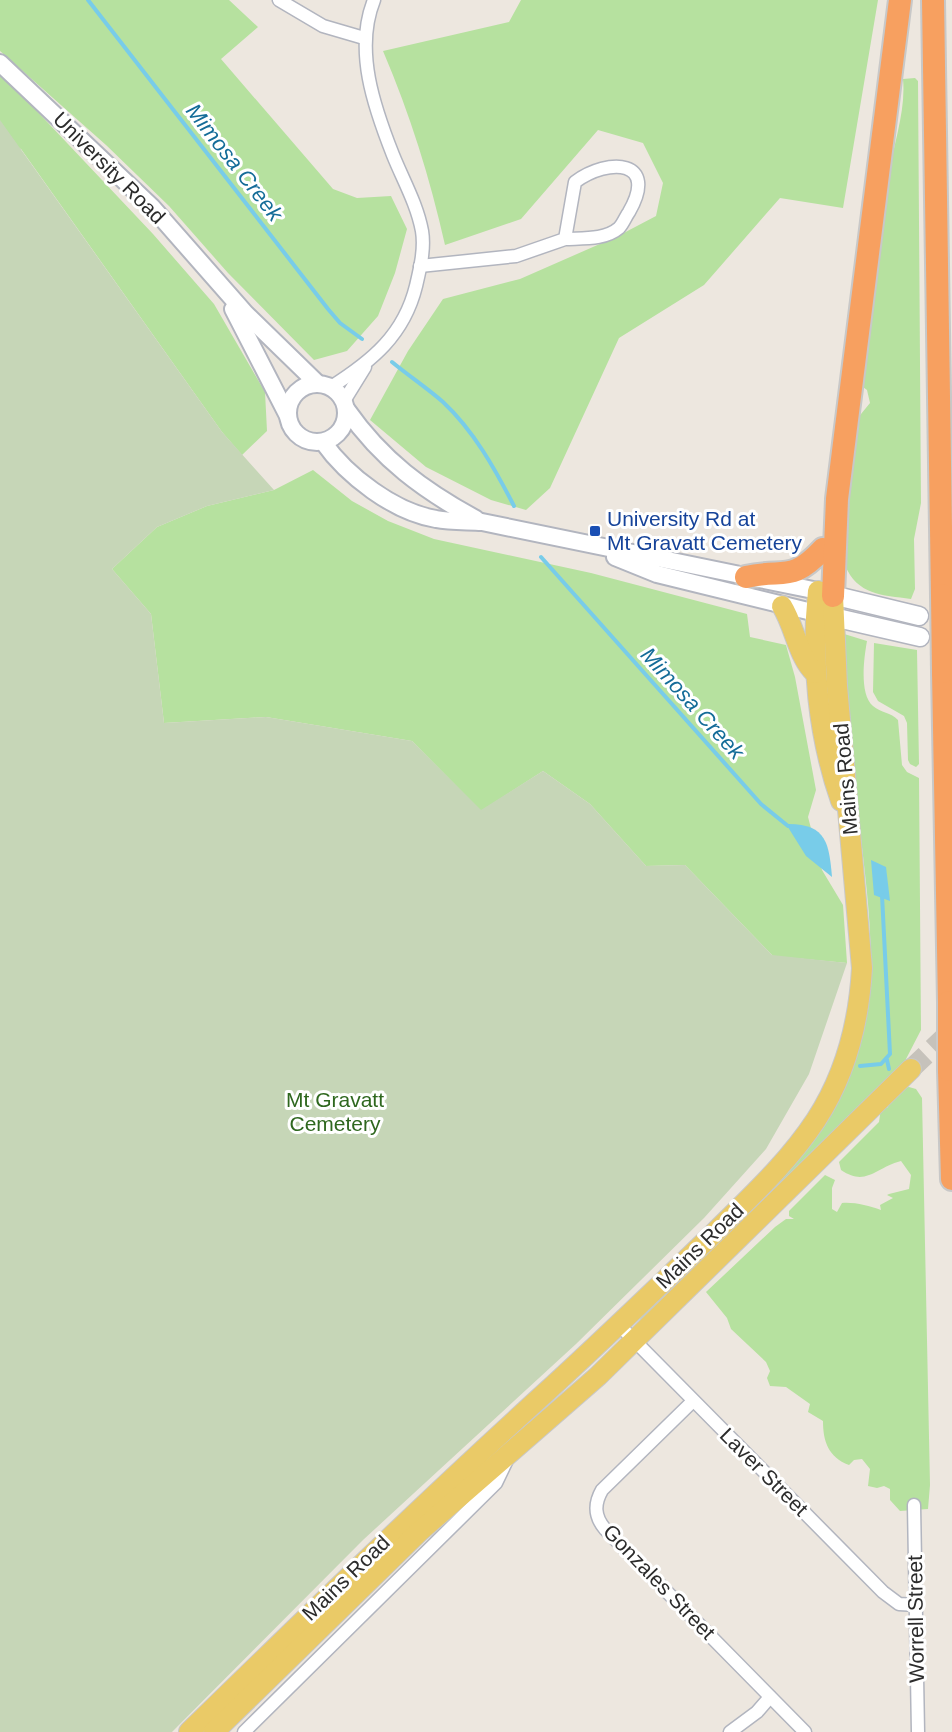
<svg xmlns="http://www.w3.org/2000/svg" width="952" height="1732" font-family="Helvetica,sans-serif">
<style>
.green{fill:#b6e19f}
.cemetery{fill:#c6d6b7}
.water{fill:#78cce9}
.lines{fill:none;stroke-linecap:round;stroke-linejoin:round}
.stream{stroke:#78cce9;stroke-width:4}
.primary-tunnel{stroke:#c6c2bb;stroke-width:20;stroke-dasharray:20 10;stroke-linecap:butt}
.minor-casing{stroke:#b2b5bf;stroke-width:15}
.tertiary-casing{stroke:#b2b5bf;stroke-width:20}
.secondary-casing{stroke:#b2b5bf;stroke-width:21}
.primary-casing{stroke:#c8c8c8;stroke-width:22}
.motorway-casing{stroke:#c8c8c8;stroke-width:26}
.minor{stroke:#fff;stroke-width:12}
.tertiary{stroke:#fff;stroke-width:16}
.secondary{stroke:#fff;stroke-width:18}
.primary{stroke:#eaca67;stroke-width:20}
.motorway{stroke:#f7a060;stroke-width:22}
.motorway-bridge-casing{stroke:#c8c8c8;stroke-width:26;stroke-linecap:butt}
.motorway-bridge{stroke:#f7a060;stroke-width:22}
.transit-dot{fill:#1a4fb4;stroke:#fff;stroke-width:2}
.labels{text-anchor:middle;stroke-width:6;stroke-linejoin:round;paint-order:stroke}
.street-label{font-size:21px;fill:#2c2c2c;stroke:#fff}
.transit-label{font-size:21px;fill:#164399;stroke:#fff;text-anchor:start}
.park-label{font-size:21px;fill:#2e671e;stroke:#fff}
.water-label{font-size:22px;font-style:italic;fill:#146c98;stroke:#fff}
</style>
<rect width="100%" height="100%" fill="#ede7df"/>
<g class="green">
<polygon points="0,0 229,0 258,27 221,59 333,189 357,198 391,196 407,229 395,273 378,316 347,351 314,360 228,273 169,206 106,145 0,51"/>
<path d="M521,0H878L843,208L780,198L704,285L619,338L550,488L526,510L491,500L426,467L370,420L408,351L443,299L520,279L618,236L656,216L663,183L643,143L598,130L521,219L445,245C430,178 410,114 383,51L509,22Z"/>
<polygon points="0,72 153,234 214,304 265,392 267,431 242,455 222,432 21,149 0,142"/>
<path d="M915,78L918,81L921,503L914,539L915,589L911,599C882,595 857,595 845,565L852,425L870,403L867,390L859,384C874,315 879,244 889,174C894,142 906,110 903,79Z"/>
<polygon points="313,470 352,501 388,521 434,539 591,573 747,614 750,637 786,645 795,677 816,790 808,817 822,870 843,905 847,963 773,956 685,865 646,866 590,804 543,771 481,811 412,741 266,717 164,723 151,614 112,569 157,527 207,506 274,490"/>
<path d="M841,633L867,641C864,658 859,694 873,706C881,713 891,712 898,720L902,765L907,772L919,778L921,1030L906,1059L909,1062L638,1324L642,1315C676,1282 709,1249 743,1217C771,1189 800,1162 822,1129C888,1030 872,933 859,822C851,759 844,696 841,633Z"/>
<polygon points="874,643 917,650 919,764 916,767 910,764 908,760 907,723 904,716 878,701 873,692"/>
<path d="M909,1087L916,1089L922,1098L930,1485L928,1509L900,1511L890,1500V1489L884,1486L877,1488L868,1486L870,1469L862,1459L854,1460L849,1465C828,1457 823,1441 823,1421L808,1412L810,1404L786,1387L770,1386L767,1378L770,1371L766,1362L731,1329L727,1318L706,1292L775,1227L786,1219H794L789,1216V1211L825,1175L835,1180L832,1188V1209L837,1212L842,1203C855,1202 869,1206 881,1210L880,1205L893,1198L887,1195L889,1194L909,1189L911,1175L901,1161C875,1168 866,1187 841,1170L839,1162L879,1122L881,1108H887L900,1089Z"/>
</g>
<polygon class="cemetery" points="0,120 222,432 274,490 207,506 157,527 112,569 151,614 164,723 266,717 412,741 481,810 543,771 590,804 646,866 685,865 772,955 847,963 809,1074 766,1149 704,1218 576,1344 363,1540 172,1732 0,1732"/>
<g class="water">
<path d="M786,824C827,823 829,844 832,877L806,856Z"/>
<polygon points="871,860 886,867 890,901 874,895"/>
</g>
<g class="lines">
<g class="stream">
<polyline points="88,0 328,309 340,323 362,339"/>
<path d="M392,362C409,376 427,388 443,402C474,431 495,469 514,506"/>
<polyline points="541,557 761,804 788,826"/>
<polyline points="887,1060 889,1069"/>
<polyline points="860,1066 881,1064 890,1054 882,895"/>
</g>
<polyline class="primary-tunnel" points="911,1069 952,1030"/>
<g class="minor-casing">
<g id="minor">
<polyline points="279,0 323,26 364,38"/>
<path d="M420,266L516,256L565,239L575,182C609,157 659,160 629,212C626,216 623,224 619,228C605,240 583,238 565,239"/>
<path d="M331,387C372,361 404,335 416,286C420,269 425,249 422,231C417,204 403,180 393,155C374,107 354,50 374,0"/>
<polyline points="344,401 365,367"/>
<polyline points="619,1325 883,1592 899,1604 917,1605"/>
<path d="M693,1401L602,1490C594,1504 594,1516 605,1529L805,1732"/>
<polyline points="914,1505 918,1732"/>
<polyline points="244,1732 496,1483 507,1460"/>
<polyline points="730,1732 757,1712 770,1697"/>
</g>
</g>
<g class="tertiary-casing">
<g id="tertiary">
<polyline points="0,63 152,207 246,314 318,384"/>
<polyline points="233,309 288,416"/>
<circle cx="317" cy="413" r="29"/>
<path d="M347,410C382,460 423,490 476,519"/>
<path d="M323,442C347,476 394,512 436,519C451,522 467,521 482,522L818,591"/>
<polyline points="615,557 657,574 816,613"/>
</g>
</g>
<g class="secondary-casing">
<g id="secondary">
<polyline points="820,592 919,616"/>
<polyline points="820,614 920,637"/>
</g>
</g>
<g class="primary-casing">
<g id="primary">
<path d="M818,591C811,661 818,735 841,801"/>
<path d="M782,606C795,627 798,657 815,673"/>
<path d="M189,1732C306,1618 423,1504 544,1394C601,1342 656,1289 711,1236C748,1199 787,1164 816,1120C846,1074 859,1022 862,968L837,686L833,596"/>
<polyline points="214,1732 419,1532 598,1376 911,1069"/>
</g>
</g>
<g class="motorway-casing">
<g id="motorway">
<polyline points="933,0 942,595"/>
<path d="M746,577C785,568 790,584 823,549"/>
<polyline points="833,596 837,499 900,0"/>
<polyline points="943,672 949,1002"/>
<polyline points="949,1070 952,1179"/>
</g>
</g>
<use href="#minor" class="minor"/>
<use href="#tertiary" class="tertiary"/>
<use href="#secondary" class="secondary"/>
<use href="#primary" class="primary"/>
<use href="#motorway" class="motorway"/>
<g class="motorway-bridge-casing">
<g id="motorway-bridge">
<polyline points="942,595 943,672"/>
<polyline points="949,1002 949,1070"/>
</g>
</g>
<use href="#motorway-bridge" class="motorway-bridge"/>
</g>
<rect class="transit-dot" x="589" y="525" width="12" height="12" rx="3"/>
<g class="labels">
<g class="street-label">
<text transform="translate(109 168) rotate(45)" y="7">University Road</text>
<text transform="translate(846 779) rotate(-95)" y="7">Mains Road</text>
<text transform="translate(700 1246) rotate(-44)" y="7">Mains Road</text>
<text transform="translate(764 1472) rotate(45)" y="7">Laver Street</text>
<text transform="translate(346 1578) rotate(-44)" y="7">Mains Road</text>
<text transform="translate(659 1582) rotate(46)" y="7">Gonzales Street</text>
<text transform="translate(916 1619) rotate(-91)" y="7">Worrell Street</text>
</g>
<g class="transit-label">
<text x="607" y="526">University Rd at<tspan x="607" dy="24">Mt Gravatt Cemetery</tspan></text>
</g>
<g class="park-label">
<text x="335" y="1107">Mt Gravatt<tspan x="335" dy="24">Cemetery</tspan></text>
</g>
<g class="water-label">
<text transform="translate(235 162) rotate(52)" y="8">Mimosa Creek</text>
<text transform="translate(693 703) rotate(48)" y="8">Mimosa Creek</text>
</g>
</g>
</svg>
